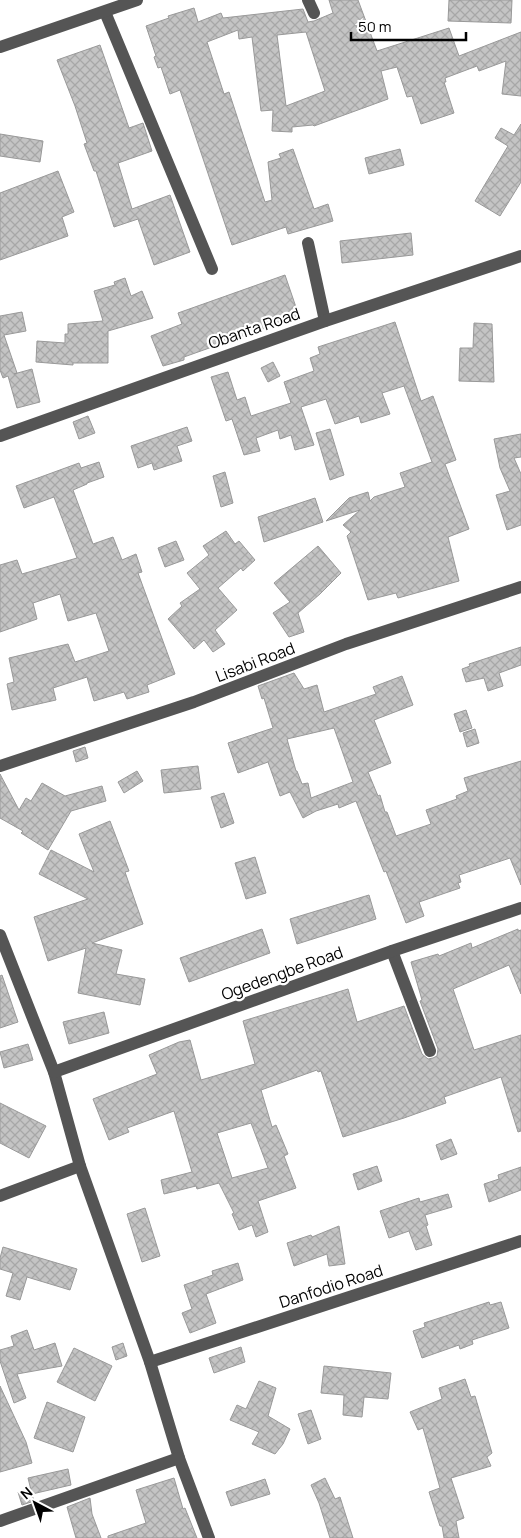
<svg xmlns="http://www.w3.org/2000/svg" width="521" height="1538" font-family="Manrope,sans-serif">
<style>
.building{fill:url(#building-cross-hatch);stroke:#999;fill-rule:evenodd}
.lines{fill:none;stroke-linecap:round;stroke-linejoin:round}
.minor{stroke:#555;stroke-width:12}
.labels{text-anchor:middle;stroke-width:4.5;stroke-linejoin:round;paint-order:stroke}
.street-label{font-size:16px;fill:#000;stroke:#fff}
</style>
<defs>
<pattern id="building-cross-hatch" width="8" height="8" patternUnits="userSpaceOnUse" patternTransform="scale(1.25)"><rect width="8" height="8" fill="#c4c4c4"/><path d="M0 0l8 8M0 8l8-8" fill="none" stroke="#a7a7a7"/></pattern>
</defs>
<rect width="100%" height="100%" fill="#fff"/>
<g class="building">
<path d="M329,0H358L377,51L449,28L459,56L521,32V96L502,94L506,61L479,71L477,66L445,78L446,82H444L454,113L421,124L412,96L407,97L397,67L381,71L388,99L314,126L313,125L292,127V132L272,131L273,110L261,111L252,37L239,39L238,30L207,42L224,94L229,92L265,202L272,200L268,162L281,158L279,154L293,149L314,209L328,204L333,221L288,234L286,227L232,245L180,90L170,94L161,67L158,68L154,57L156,56L146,26L169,18L168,16L194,8L198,22L221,13L223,18L303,9L308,22L314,21L333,13ZM306,32L325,91L286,106L277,35Z"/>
<polygon points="449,0 512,0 511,23 448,21"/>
<polygon points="100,45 129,128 143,123 152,151 118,163 132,209 170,195 190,252 154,265 138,219 114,227 96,171 94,171 84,144 87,143 75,106 57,60"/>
<polygon points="521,124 521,182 500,216 475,201 508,146 495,138 501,128 514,135"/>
<polygon points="0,134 43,141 40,162 0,156"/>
<polygon points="400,149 404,165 369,174 365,158"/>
<polygon points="58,171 74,212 62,217 68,236 0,260 0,193"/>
<polygon points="411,233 413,255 342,263 340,241"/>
<polygon points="285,275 299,316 184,357 184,360 163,366 151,336 182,324 178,313"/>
<polygon points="125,278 131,296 142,291 153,318 108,331 108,363 73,363 73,365 36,362 37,341 65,343 65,334 68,334 68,324 103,321 94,291 115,285 114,282"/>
<polygon points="22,312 26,331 4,335 17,373 14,374 32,369 40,402 17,408 8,376 3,378 0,370 0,316"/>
<polygon points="395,322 421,401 433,396 456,460 445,464 469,529 448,537 459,581 398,598 396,593 368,600 347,536 351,532 343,525 360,510 326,521 349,498 368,492 370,501 374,497 405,487 400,473 432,462 404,386 382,393 390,414 361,423 359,416 335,424 326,399 301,407 314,445 295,450 291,435 280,439 278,430 256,438 260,451 244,455 232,419 226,421 211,377 228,372 237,400 245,397 251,416 291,403 284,382 314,371 310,358 320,354 318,347"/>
<polygon points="474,323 492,324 494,382 459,381 460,348 473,348"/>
<polygon points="273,362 280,376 268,382 261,368"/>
<polygon points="88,416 95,433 79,439 73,422"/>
<polygon points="187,427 192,441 177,446 182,461 154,470 152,463 138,468 131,446"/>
<polygon points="330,429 344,475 330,480 316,433"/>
<polygon points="521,434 521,457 514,458 521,474 521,525 507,530 496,495 510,491 500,468 494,439"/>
<polygon points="99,462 104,477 87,483 87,484 73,490 93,544 113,537 122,560 136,554 142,572 138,573 175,674 147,685 149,692 127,699 124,692 94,701 87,677 53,688 56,700 12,710 7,684 14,682 9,658 68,644 75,662 109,651 96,613 68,621 60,594 33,603 37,619 0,632 0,565 17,560 22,574 77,558 54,497 24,508 16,486 79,463 81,468"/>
<polygon points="225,472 233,503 221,507 213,476"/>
<polygon points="315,498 323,522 264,542 258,517"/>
<polygon points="226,531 235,544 239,541 255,560 243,571 241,568 218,588 237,610 215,630 225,644 213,652 204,640 194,649 168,619 182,606 180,603 200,589 187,573 209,555 203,546"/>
<polygon points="176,541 184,560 165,567 158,548"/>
<polygon points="318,546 341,573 320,594 298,613 304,632 289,637 273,613 290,602 274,583"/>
<polygon points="521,647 521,665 499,673 503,686 488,691 484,678 466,682 462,669 470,666 469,664"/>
<path d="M294,673L304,689L317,685L324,712L376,694L373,687L402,676L413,705L374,720L391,763L368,772L378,796L380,795L385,812H387L396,836L431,824L426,810L457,799L456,796L468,791L464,778L521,761V885L510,858L459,875L461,882L458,883L460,888L419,902L424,916L406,923L386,871L384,872L356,801L339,808L338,804L316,811L303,818L290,792L280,796L268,762L238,773L228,743L273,728L264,698L262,699L258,686ZM334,728L353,782L311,798L308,783L302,784L297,771H296L287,739Z"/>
<polygon points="466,710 472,728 460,732 454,714"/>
<polygon points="475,729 479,743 467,747 463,733"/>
<polygon points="85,747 88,758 76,762 73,751"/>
<polygon points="198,766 201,789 164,793 161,770"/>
<polygon points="137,771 143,781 124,793 118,782"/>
<polygon points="0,774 19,810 26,798 31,801 42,783 65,796 102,786 106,801 71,811 48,850 21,833 23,831 0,818"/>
<polygon points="224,793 234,823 221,828 211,797"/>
<polygon points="110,821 129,871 125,872 143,924 92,943 122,950 116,974 145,979 140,1005 78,993 86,948 48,961 34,917 88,899 39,874 51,850 94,872 79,834"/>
<polygon points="255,857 266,893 246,899 235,863"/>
<polygon points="369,895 376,919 297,944 290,919"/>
<polygon points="262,929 270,953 189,982 180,958"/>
<path d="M518,929V931L521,930V994L509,965L453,989L474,1050L521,1035V1131L518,1132L501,1077L444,1097L446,1103L404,1118L343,1137L321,1071L318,1072L317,1070L261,1090L272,1127L276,1125L288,1154L284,1156L296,1188L258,1201L268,1232L256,1237L252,1225L239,1230L232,1214L234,1213L219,1183L197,1189L196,1186L164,1194L161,1180L192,1172L174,1111L127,1128L129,1132L109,1140L93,1099L157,1074L149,1055L179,1042L190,1040L201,1080L255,1064L243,1021L348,989L357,1022L404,1006L422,1054L428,1059L433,1058L437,1056L438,1049L420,1001L422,1000L411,962L438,954L439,956L471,943L472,948ZM251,1123L268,1168L232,1178L217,1133Z"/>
<polygon points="2,975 18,1022 0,1028 0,976"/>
<polygon points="104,1012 109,1033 69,1044 63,1022"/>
<polygon points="28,1044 33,1060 4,1068 0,1052"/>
<polygon points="0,1103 46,1126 29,1158 0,1143"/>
<polygon points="451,1139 457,1154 441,1160 436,1145"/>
<polygon points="377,1166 382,1181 358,1190 353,1174"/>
<polygon points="521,1167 521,1190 489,1202 484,1184 499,1179 498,1175"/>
<polygon points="448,1194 452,1207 425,1215 428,1225 426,1226 432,1245 416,1250 409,1231 389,1238 380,1211 419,1198 420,1202"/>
<polygon points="145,1208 160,1256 142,1262 127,1214"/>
<polygon points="339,1226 345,1264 329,1266 327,1254 294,1266 287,1243 311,1235 312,1237"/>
<polygon points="3,1247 77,1269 70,1290 27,1277 20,1300 6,1296 13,1273 0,1269 0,1258"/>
<polygon points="238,1263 243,1280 206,1294 216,1323 190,1333 182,1313 192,1309 184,1285 213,1275 212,1271"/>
<polygon points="489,1302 490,1305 501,1302 509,1328 472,1340 473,1344 460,1349 459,1345 422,1358 413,1331 425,1327 424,1323"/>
<polygon points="27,1330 34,1350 55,1343 62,1366 17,1374 26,1398 14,1403 0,1361 0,1350 14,1346 11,1336"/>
<polygon points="123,1343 127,1356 116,1360 112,1347"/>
<polygon points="241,1347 245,1362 214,1373 209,1358"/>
<polygon points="74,1348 112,1366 95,1401 57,1382"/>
<polygon points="324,1366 391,1373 388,1399 364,1397 362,1417 343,1415 344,1395 321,1393"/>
<polygon points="465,1379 471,1397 475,1396 492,1453 487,1457 491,1466 451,1478 464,1518 456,1521 459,1538 444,1538 442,1526 440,1526 429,1492 440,1488 423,1428 418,1430 410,1412 442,1399 439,1388"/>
<polygon points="259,1381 276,1388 268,1416 290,1429 283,1444 275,1454 252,1444 259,1432 230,1420 237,1405 246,1409"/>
<polygon points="0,1386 26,1442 32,1463 0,1472"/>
<polygon points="47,1402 85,1417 73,1452 34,1438"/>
<polygon points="311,1410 321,1439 308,1444 298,1414"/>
<polygon points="68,1469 71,1485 32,1494 28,1478"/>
<polygon points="174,1478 183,1509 185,1508 197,1538 108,1538 108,1536 146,1523 136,1490"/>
<polygon points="325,1478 335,1499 340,1497 353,1538 330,1538 319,1503 311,1485"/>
<polygon points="265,1479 270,1494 231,1506 226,1492"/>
<polygon points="30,1488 34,1501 22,1505 18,1492"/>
<polygon points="90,1498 92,1514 101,1538 76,1538 67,1507"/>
</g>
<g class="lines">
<g class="minor">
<polyline points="308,0 314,13"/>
<polyline points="105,12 212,269"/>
<polyline points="0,47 137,0"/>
<polyline points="308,243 325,321"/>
<polyline points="0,436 325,321 521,256"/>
<polyline points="0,766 194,702 346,644 521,587"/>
<polyline points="0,935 54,1072 80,1166 150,1362 179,1458 209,1538"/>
<polyline points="392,951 430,1051"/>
<polyline points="54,1072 392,951 521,908"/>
<polyline points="0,1196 80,1166"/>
<polyline points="150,1362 521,1241"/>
<polyline points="0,1521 179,1458"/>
</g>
</g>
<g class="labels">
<g class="street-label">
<text transform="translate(254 328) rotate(-19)" y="6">Obanta Road</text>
<text transform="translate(255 662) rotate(-21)" y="6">Lisabi Road</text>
<text transform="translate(282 973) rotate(-20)" y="6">Ogedengbe Road</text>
<text transform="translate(331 1286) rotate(-18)" y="6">Danfodio Road</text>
</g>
</g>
<g transform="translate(35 1503) rotate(319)" stroke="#ffffff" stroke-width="4" paint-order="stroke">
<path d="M0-4L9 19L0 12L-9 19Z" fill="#000000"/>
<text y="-8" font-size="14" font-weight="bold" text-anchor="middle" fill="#000000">N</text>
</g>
<path d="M351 32v8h115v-8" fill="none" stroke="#000000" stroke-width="2.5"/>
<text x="358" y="32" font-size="15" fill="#000000" stroke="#ffffff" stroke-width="4" paint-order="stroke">50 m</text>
</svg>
